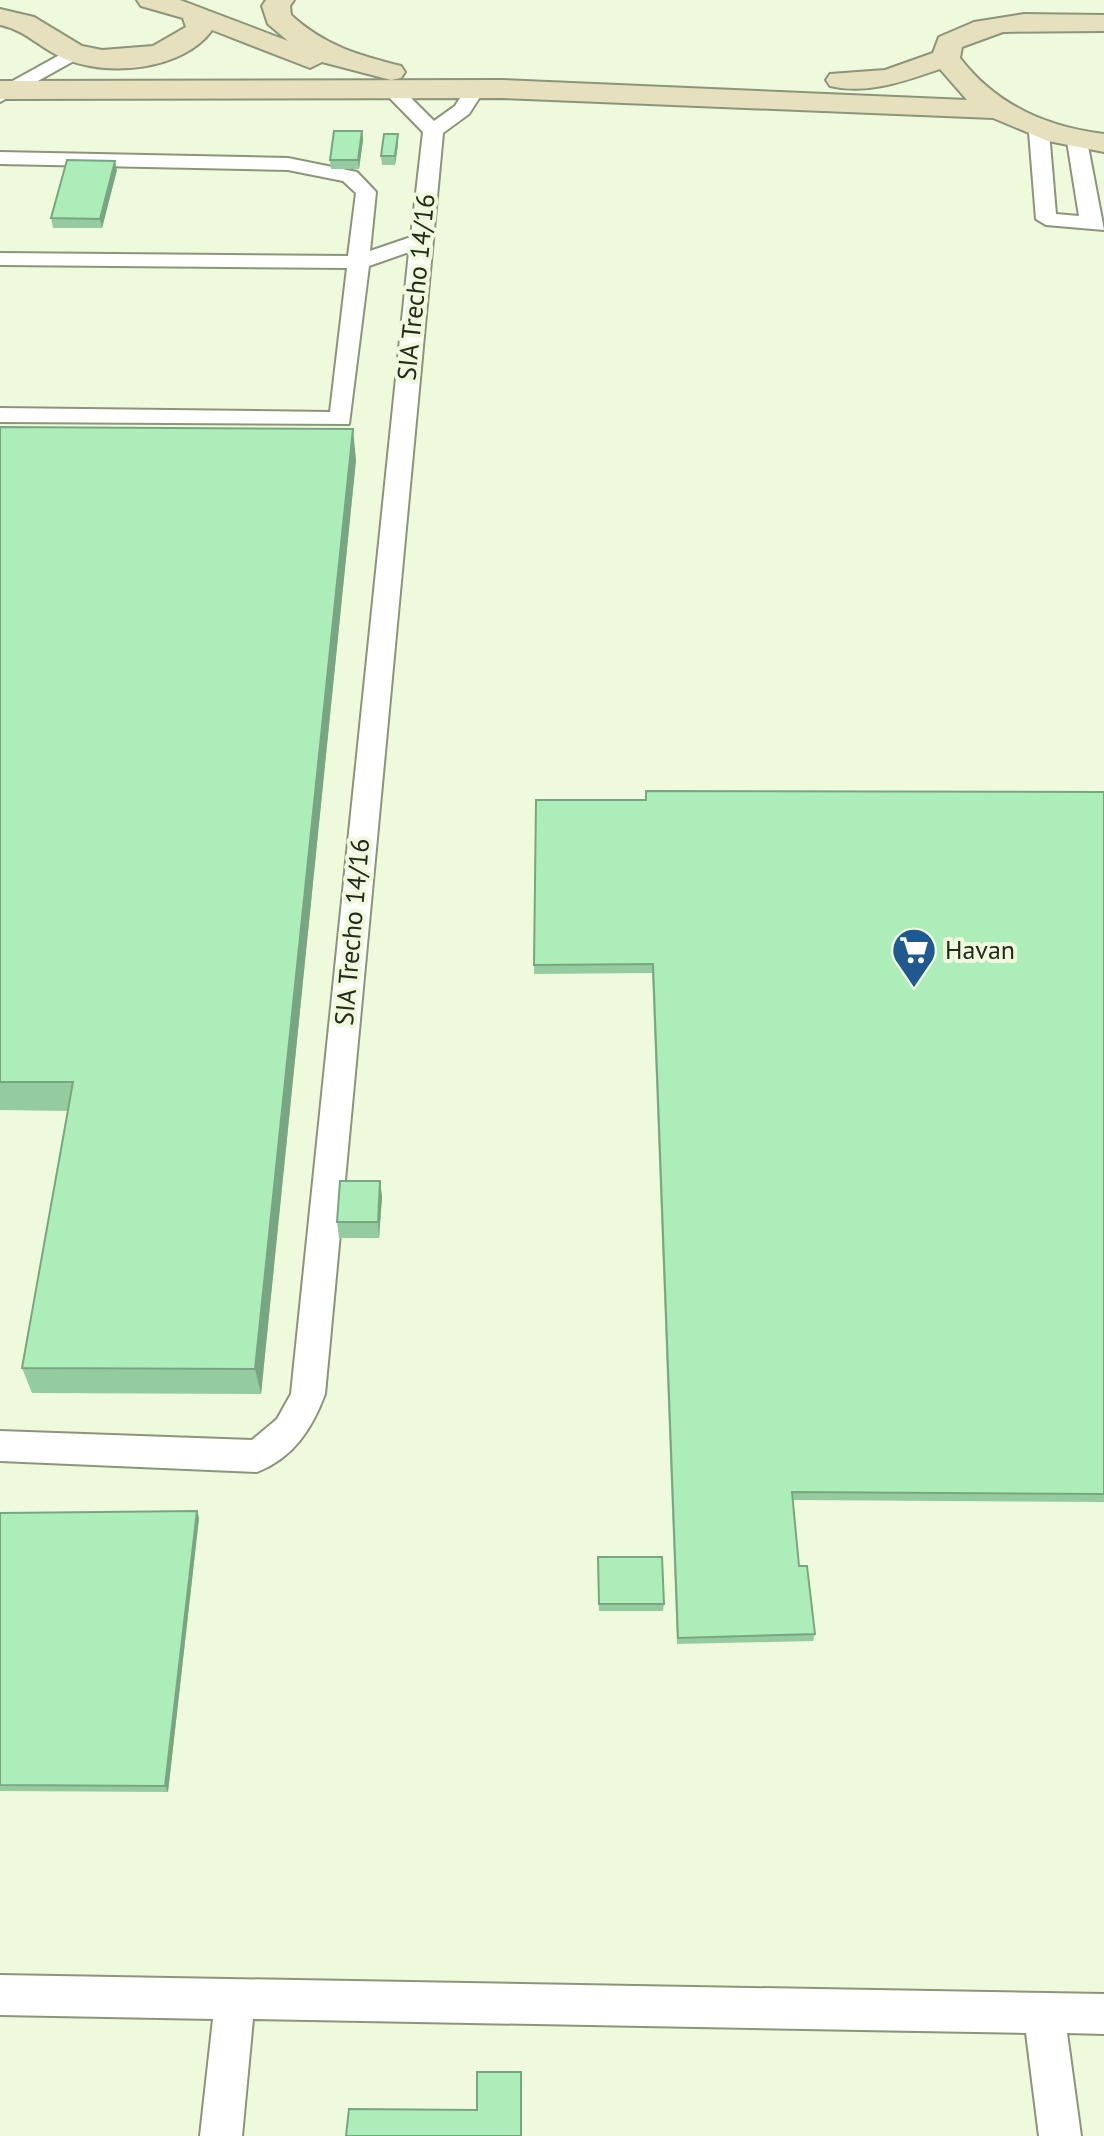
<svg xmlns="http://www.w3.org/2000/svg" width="1104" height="2136" font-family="'PT Sans',sans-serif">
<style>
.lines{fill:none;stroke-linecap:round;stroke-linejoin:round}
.lane-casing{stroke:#8a9579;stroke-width:4}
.secondary-casing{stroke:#8a9579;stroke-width:4}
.lane{fill:#fff;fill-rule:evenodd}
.secondary{fill:#e6e0be;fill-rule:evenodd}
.wall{fill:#95cc9f}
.shaded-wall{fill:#79a682}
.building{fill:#adedb9;stroke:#79a682;stroke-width:2}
.labels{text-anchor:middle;stroke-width:8;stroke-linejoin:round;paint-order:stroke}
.street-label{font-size:26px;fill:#24281d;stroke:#effadd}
.poi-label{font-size:26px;fill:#24281d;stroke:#effadd;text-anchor:start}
</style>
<rect width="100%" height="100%" fill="#effadd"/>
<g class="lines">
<g class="lane-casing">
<g id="lane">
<polygon points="74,47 81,49 81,57 0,102 0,88"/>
<path d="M390,82L397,84L434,121L455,106L468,85L475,83L485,89L469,114L443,133L325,1394C312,1429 293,1458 257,1472L0,1461V1431L252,1440L277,1419L291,1394L409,252L369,266L349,424L0,422V408L330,412L347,268L0,265V253L348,256L356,193L343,181L288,170L0,164V152L288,158L357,172L376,192L370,251L411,237L423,132L380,88Z"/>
<polygon points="1039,126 1049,132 1056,214 1079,216 1067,141 1077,135 1087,141 1104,230 1046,225 1036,219 1029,132"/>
<polygon points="0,1975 1104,1994 1104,2034 1067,2033 1081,2136 1039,2136 1026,2033 253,2019 242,2136 200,2136 213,2019 0,2015"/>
</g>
</g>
<g class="secondary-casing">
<g id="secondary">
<path d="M137,0H180L288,41L268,24L262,6L266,0H294L290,6L291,15C325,46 358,55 401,66L405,72L401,78L391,80L322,62L310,68L212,30C183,71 104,78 61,57C39,47 25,30 0,25V9L34,17L82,46L102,50L153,46L186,27L183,18L141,6Z"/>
<path d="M1024,14L1104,15V31L1003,32L962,47L960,58C996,105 1046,127 1104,134V152L1048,141L993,118L503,98L0,99V81L503,80L967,100L940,69C905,81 867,95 830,86L826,80L830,74L885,70L933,53L939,37L974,22Z"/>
</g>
</g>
<use href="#lane" class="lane"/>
<use href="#secondary" class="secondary"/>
</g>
<g class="wall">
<polygon points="362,131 363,140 359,169 331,169 330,160"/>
<polygon points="398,144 395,165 382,165 381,156"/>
<polygon points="117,170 102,228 53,228 51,218"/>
<polygon points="0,427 356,460 261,1394 32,1393 22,1368 68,1111 0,1110"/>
<polygon points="646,791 1104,793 1104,1502 793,1500 799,1566 815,1634 813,1641 677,1644 652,973 534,974 536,800 645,800"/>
<polygon points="380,1181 382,1197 379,1238 339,1238 337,1222"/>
<polygon points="197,1511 199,1518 168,1792 0,1791 0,1513"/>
<polygon points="598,1557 664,1604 663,1611 599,1611"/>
</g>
<g class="shaded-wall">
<polygon points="362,131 363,140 359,169 358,160"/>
<polygon points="398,134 398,144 395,165 395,156"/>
<polygon points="115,161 117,170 102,228 100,219"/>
<polygon points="353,429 356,460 261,1394 255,1369"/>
<polygon points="380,1181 382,1197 379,1238 378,1222"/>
<polygon points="197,1511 199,1518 168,1792 165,1786"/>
</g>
<g class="building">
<polygon points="334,131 362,131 358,160 330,160"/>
<polygon points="384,134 398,134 395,156 381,156"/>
<polygon points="67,160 115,161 100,219 51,218"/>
<polygon points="0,427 353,429 255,1369 22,1368 73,1082 0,1082"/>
<polygon points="646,791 1104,792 1104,1494 792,1492 799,1566 807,1566 815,1634 678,1638 653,964 534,965 536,800 646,800"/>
<polygon points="340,1181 380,1181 378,1222 337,1222"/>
<polygon points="197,1511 165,1786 0,1785 0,1513"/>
<polygon points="598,1557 662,1557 664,1604 599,1604"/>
<polygon points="477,2072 521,2072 521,2136 346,2136 349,2109 477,2110"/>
</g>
<defs>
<g id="supermarket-pin" transform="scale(2.3)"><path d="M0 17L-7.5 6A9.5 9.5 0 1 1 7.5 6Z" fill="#205890" stroke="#effadd"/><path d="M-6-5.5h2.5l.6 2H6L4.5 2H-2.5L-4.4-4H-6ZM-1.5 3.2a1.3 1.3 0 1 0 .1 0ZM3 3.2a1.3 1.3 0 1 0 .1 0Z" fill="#fff"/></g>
</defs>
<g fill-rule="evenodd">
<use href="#supermarket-pin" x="914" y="950"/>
</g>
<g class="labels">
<g class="street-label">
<text transform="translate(416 287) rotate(-84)" y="9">SIA Trecho 14/16</text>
<text transform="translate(352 932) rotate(-85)" y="9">SIA Trecho 14/16</text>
</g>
<g class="poi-label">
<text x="945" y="959">Havan</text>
</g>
</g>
</svg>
